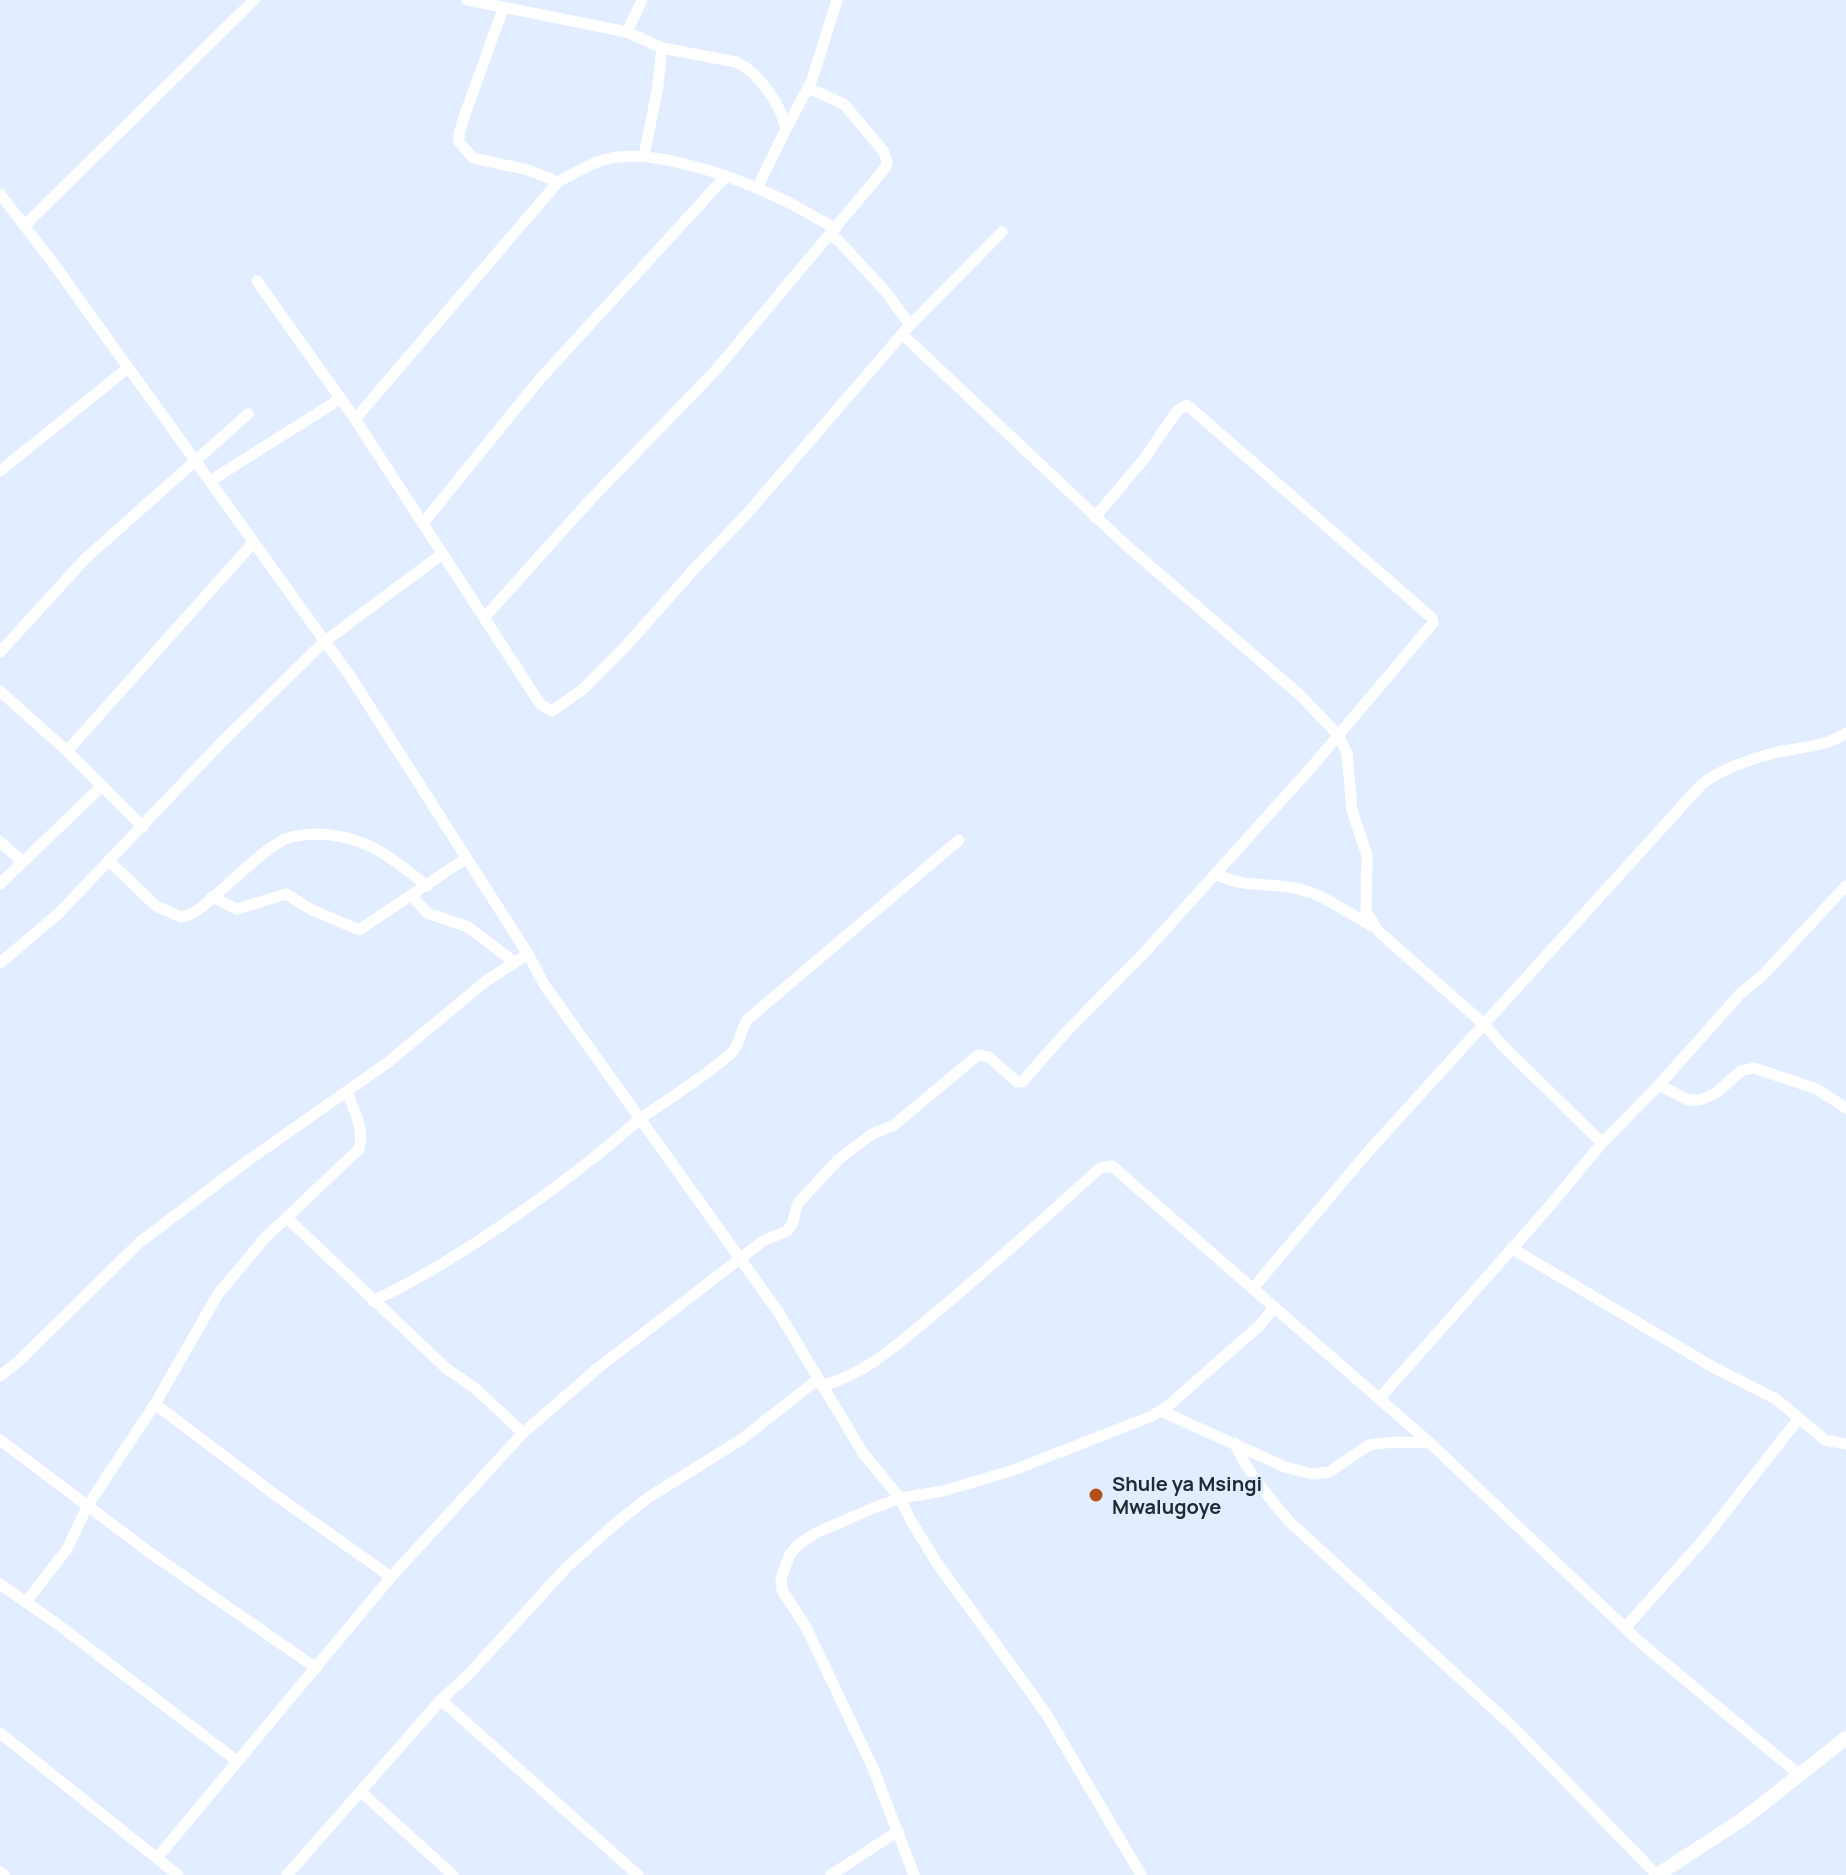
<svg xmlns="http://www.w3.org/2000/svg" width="1846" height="1875" font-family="Manrope,sans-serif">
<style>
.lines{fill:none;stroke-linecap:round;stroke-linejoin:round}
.minor{stroke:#fff;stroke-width:11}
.tertiary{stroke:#fff;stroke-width:14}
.poi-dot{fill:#b45118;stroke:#e2eeff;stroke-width:3}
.labels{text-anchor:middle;stroke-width:6;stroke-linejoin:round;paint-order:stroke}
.poi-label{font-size:20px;font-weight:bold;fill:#212933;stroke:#e2eeff;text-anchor:start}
</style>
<rect width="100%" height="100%" fill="#e2eeff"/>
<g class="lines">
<g class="minor">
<path d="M467,0L627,32L662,48L736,62C759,72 781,105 786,129L757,188"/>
<polyline points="503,9 464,117 459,134 459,142 473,158 528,170 558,182"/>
<polyline points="627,32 642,0"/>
<polyline points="786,129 812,80 837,0"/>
<polyline points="644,156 658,86 662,48"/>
<polyline points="0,194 56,267 352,679 528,954 545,986 779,1313 863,1453 900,1498 911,1521 937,1563 1045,1712 1141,1875"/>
<polyline points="25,225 254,0"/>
<polyline points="830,236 838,240 885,291 910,325"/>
<polyline points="257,281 355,419 533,693 541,705 552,711 582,690 626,646 695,568 745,516 910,325 1002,232"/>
<polyline points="903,335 1126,545 1301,696 1338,735 1347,753 1352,810 1367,856 1366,912 1379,932 1484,1024 1501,1044 1602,1143"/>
<path d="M355,419L558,182C573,174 587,165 603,160C649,145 738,178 781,199C800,207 817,220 836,228"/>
<polyline points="0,471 128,368"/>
<polyline points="210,481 340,399"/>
<polyline points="424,522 539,380 726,176"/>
<polyline points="484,618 591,499 715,371 886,167 887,161 884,152 844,104 808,88"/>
<polyline points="0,652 86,558 248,414"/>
<polyline points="0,691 67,751 143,827"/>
<polyline points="67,751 253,543"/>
<polyline points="0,842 23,862"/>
<path d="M110,862L156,906L181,917C199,914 212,897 226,886C244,870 262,852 283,840C293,835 302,835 313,834C364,834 389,856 427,886"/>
<path d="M1216,874C1247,890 1271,881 1303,890C1328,897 1349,914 1372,926"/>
<polyline points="0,884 102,786"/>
<polyline points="411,895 427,913 468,927 513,961"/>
<polyline points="212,897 237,909 286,894 310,909 359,930 465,859"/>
<polyline points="0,963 58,914 221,743 324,642 442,554"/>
<polyline points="1659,1085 1688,1100 1700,1100 1716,1093 1741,1071 1754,1068 1817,1089 1846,1108"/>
<polyline points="287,1218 447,1369 476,1389 523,1433"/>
<polyline points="1511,1248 1713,1367 1776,1399 1825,1440 1846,1444"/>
<path d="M1254,1287L1367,1153L1701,785C1718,770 1756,757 1778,752C1802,747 1825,747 1846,733"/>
<path d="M373,1301C451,1264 530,1208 597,1155C613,1143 628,1128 644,1116C661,1104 730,1060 736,1047C741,1038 741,1028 748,1019L959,840"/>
<polyline points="0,1376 20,1360 140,1242 246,1162 387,1063 486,981 528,954"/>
<path d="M822,1386C870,1372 901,1341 939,1310C994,1264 1047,1216 1100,1168L1112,1166L1430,1443L1641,1643L1801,1776"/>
<polyline points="1379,1399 1548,1208 1602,1143 1659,1085 1740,994 1763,975 1846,886"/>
<polyline points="155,1404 270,1491 391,1577"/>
<polyline points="1161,1411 1285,1467 1312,1474 1329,1472 1369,1445 1393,1442 1430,1443"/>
<polyline points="0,1440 149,1552 316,1668"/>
<path d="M1235,1443C1241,1463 1276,1507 1291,1523L1511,1725L1657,1875"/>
<polyline points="0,1584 60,1626 237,1761"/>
<path d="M26,1602L67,1549L88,1505L155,1404L218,1294L265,1238L359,1149C365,1130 354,1110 347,1092"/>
<polyline points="1625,1628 1705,1538 1799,1418"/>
<polyline points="441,1700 638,1875"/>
<polyline points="0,1733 178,1875"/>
<polyline points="361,1792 453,1875"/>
<polyline points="157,1858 391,1577 523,1433 598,1368 763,1241 787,1231 792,1224 798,1203 838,1160 872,1134 894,1125 978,1055 989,1057 1017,1082 1022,1082 1067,1031 1146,951 1309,770 1433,623 1432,618 1187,405 1177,411 1144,459 1095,517"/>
<polyline points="0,1872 4,1875"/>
<polyline points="287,1875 441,1700 469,1674 567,1567 615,1524 649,1497 742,1439 818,1379"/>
<polyline points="831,1875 898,1831"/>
<polyline points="914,1875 873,1768 806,1627 782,1590 781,1579 790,1554 800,1543 816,1533 871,1509 900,1498 943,1491 1014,1470 1152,1416 1169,1405 1259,1326 1275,1307"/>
</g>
<polyline class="tertiary" points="1657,1875 1746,1817 1846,1738"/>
</g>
<circle class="poi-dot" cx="1096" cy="1495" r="8"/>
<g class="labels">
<g class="poi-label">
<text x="1112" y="1491">Shule ya Msingi<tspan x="1112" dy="23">Mwalugoye</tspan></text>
</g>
</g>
</svg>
